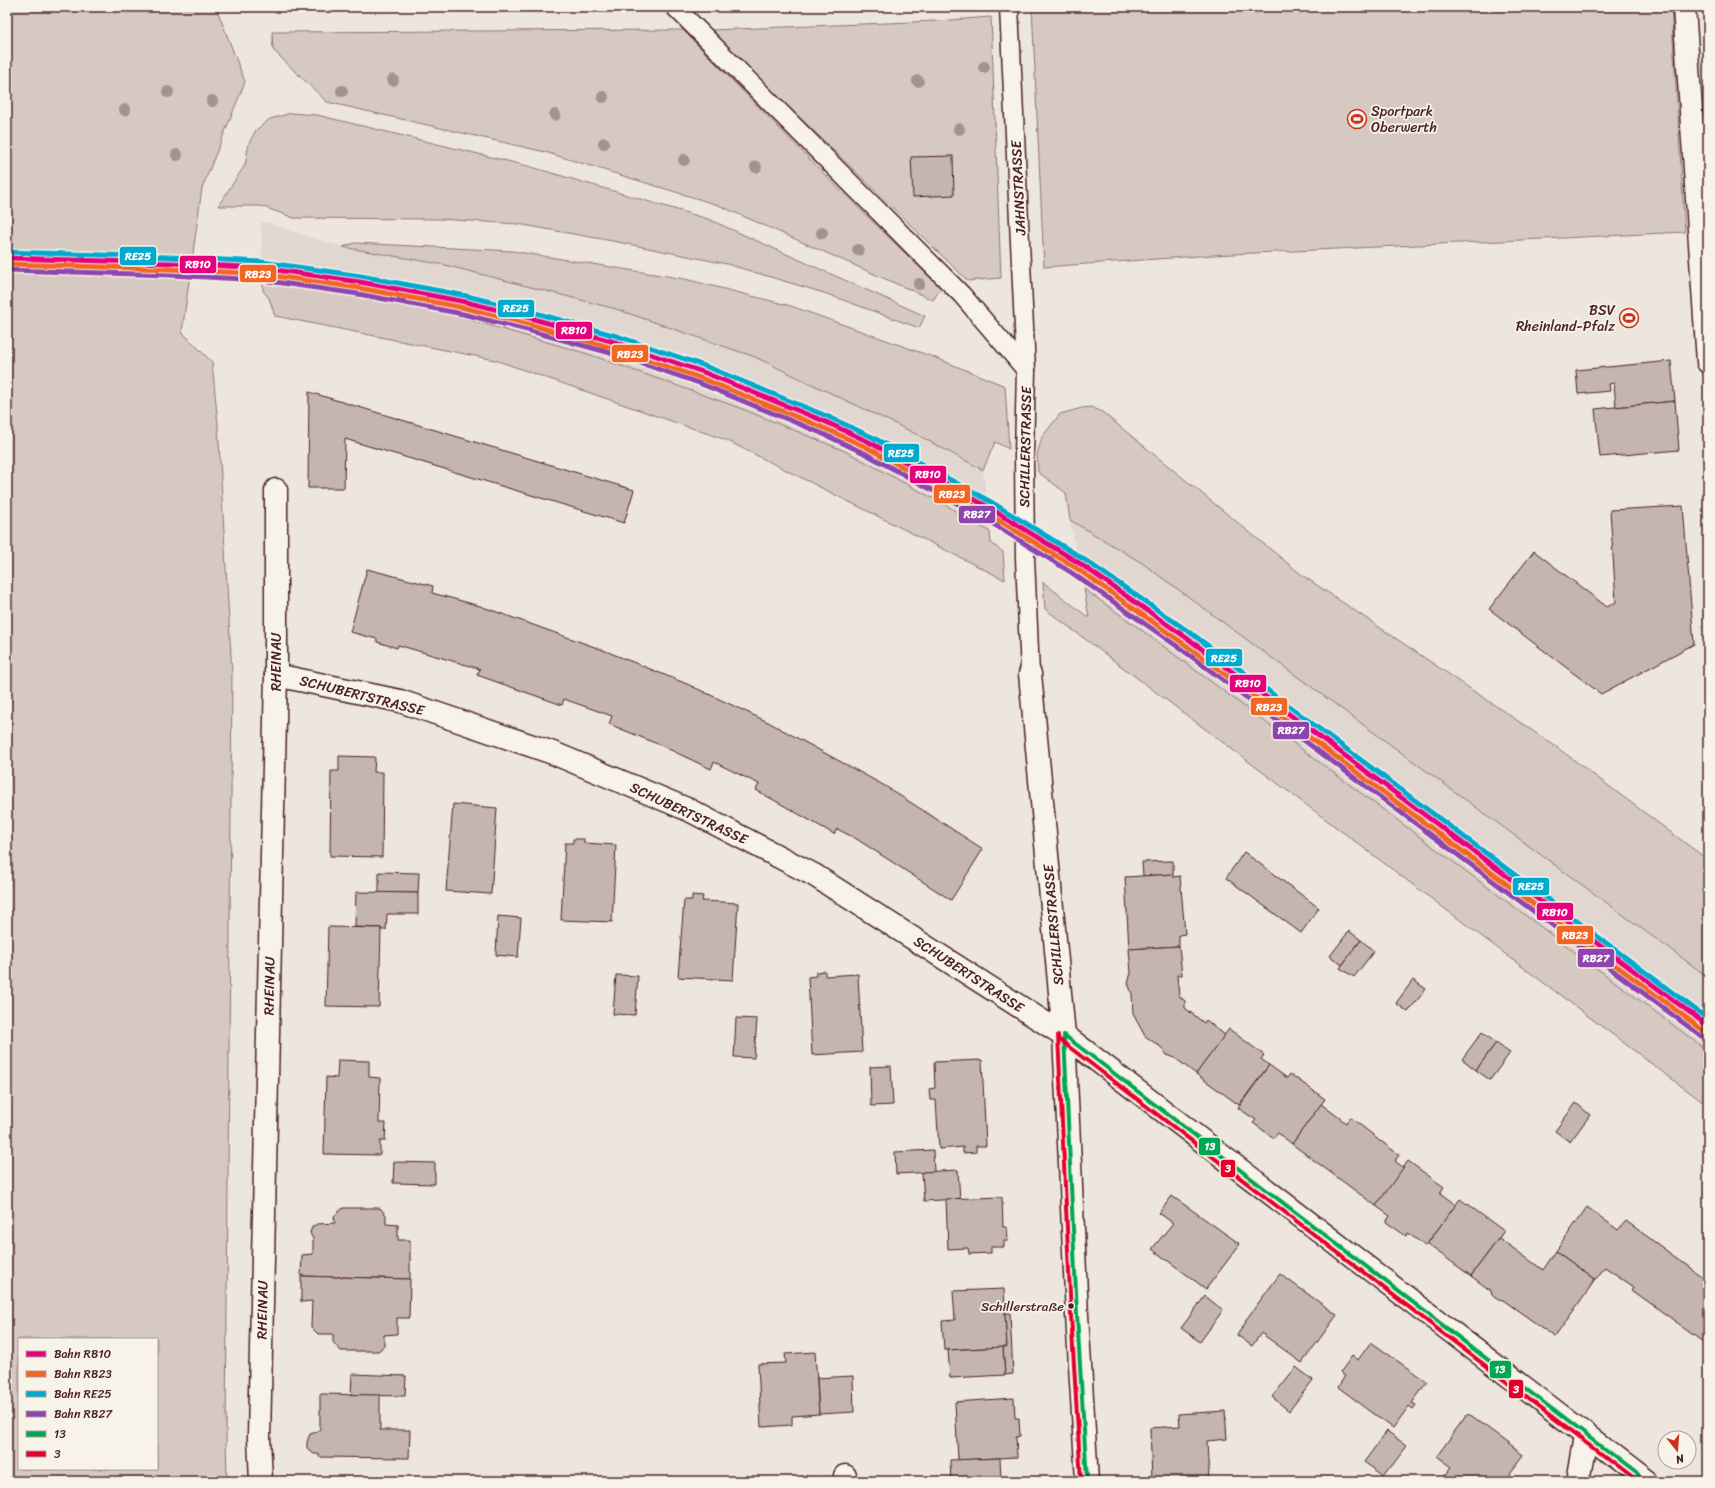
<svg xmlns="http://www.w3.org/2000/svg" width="1715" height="1488" font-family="Sriracha,sans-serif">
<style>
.built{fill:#e0d7d0}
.green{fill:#d5c9c2;stroke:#907476;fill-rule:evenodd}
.building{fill:#c4b5b0;stroke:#4a1f2b}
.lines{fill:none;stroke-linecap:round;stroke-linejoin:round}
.lane-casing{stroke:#4a1f2b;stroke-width:21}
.street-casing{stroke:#4a1f2b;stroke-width:25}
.lane{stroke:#f7f3e8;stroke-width:18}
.street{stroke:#f7f3e8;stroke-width:22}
.bus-1-casing{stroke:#f7f3e8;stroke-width:7}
.bus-2-casing{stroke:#f7f3e8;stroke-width:7}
.bus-1{stroke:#00a651;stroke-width:4}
.bus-2{stroke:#e4002b;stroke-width:4}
.rail-1-casing{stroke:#f7f3e8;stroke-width:8}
.rail-2-casing{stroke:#f7f3e8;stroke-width:8}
.rail-3-casing{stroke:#f7f3e8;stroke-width:8}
.rail-4-casing{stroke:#f7f3e8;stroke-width:8}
.rail-1{stroke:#e5007d;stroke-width:5}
.rail-2{stroke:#f26522;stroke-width:5}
.rail-3{stroke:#00a9ce;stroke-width:5}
.rail-4{stroke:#8e44ad;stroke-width:5}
.tree{fill:#a69090}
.bus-dot{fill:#4a1f2b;stroke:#f7f3e8;stroke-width:1.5}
.labels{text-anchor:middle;stroke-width:3.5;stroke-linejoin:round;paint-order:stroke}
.bus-label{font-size:13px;fill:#4a1f2b;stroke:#f7f3e8;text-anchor:end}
.poi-label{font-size:14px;fill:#4a1f2b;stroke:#f7f3e8;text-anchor:start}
.street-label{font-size:14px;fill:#4a1f2b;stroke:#f7f3e8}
.line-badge{stroke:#f7f3e8;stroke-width:1.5}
.badge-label{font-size:11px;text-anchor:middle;font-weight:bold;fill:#fff}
</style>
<rect width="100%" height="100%" fill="#ece6dd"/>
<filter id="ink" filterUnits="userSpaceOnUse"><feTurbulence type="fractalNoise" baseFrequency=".025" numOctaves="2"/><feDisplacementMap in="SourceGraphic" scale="8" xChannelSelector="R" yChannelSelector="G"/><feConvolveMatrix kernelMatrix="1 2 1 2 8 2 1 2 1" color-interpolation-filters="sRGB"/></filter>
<g filter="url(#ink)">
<g class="built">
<polygon points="261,222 269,223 296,233 343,247 445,265 616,309 755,357 910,431 983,470 990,532 949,507 845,451 740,408 588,354 433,309 345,291 263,280"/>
<polygon points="1070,520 1142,563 1708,977 1708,1051 1136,626 1084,589"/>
</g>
<g class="green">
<path d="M7,7H216L245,82L202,188L182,332L212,362L218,425L232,674L226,1436L227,1481H7ZM19,1339H157V1469H19Z"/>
<polygon points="1032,7 1671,7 1685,232 1213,255 1044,267"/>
<polygon points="991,17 1001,278 968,281 710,30 937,21"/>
<polygon points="683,30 833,183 941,288 933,300 718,205 545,152 327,102 273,50 272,32"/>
<polygon points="291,113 317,115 528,166 708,219 925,316 919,328 824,293 727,264 618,242 518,224 439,219 294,218 261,206 218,206 245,165 249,143 256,130 270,119"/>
<polygon points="355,243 512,251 685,279 791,306 936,358 1005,386 1009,449 995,442 983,470 910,431 755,357 616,309 445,265 343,247"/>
<polygon points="263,280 345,291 433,309 588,354 740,408 845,451 949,507 990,532 991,543 1003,552 1005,580 726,440 495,360 275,316 269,298 263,291"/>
<polygon points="1091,407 1102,412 1302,575 1555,746 1708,860 1708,977 1142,563 1070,520 1066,493 1038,472 1037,455 1042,437 1060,414 1082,408"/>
<polygon points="1043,582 1089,618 1084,589 1136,626 1708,1051 1708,1106 1045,609"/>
</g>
<g class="building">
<polygon points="953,156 954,195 913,197 911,157"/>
<polygon points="1671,361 1675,401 1616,407 1614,383 1609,384 1610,391 1578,394 1576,370"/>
<polygon points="309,392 634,490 624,523 345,439 344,488 308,488"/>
<polygon points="1675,401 1679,450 1600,457 1595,409"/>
<polygon points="1683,506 1694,644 1601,694 1489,609 1534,551 1607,607 1616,602 1610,510"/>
<polygon points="367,569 433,586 432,593 480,606 603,650 687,684 768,722 885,786 983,849 951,900 855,838 837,829 834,834 756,790 759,784 714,762 711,769 660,745 609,724 612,716 564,699 562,705 477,675 480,669 398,645 397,648 377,642 377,639 350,632"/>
<polygon points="339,756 375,757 374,772 383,772 382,857 330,856 331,771 339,771"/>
<polygon points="453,804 497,808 491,894 446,891"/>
<polygon points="573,839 584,839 584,843 616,845 612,922 561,920 565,843 573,843"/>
<polygon points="1244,852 1319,908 1301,933 1226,878"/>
<polygon points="1173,861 1173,874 1143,876 1142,862"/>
<polygon points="379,872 419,873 418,893 379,893"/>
<polygon points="1173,874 1173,877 1180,876 1185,934 1179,935 1179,946 1129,949 1125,877"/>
<polygon points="356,892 418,893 418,914 387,914 386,930 381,930 381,928 355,927"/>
<polygon points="692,895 703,896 702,901 738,903 733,980 678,977 684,900 692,900"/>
<polygon points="498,916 521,918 518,957 496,955"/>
<polygon points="328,927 381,928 379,1007 326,1006"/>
<polygon points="1349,931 1361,940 1342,965 1330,956"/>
<polygon points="1361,940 1374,951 1354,977 1340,968"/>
<polygon points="1179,946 1182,975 1177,975 1179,996 1185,1001 1185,1008 1204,1023 1206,1020 1225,1035 1196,1074 1175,1058 1167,1055 1162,1048 1145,1036 1133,1014 1132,994 1128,983 1131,973 1129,949"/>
<polygon points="825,971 825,976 858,974 862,1052 812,1055 808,977 816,976 816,972"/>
<polygon points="616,975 638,976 635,1015 613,1014"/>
<polygon points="1413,980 1426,989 1408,1012 1396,1003"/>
<polygon points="736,1018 757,1019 754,1058 734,1057"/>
<polygon points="1229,1029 1264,1055 1261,1059 1269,1065 1239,1105 1196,1074"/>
<polygon points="1482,1032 1496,1043 1476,1070 1462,1059"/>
<polygon points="1496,1043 1510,1053 1490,1080 1476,1070"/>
<polygon points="338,1060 369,1061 369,1077 380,1078 379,1123 386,1123 385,1141 380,1141 380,1155 324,1154 326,1077 337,1078"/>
<polygon points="982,1060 986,1146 976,1146 976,1152 963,1153 963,1147 939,1149 936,1100 930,1100 929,1089 935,1088 934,1062"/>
<polygon points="1269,1065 1287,1078 1290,1074 1325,1099 1292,1144 1278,1133 1274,1138 1253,1123 1256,1120 1238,1108"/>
<polygon points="891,1066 893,1105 871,1106 870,1067"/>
<polygon points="1576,1103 1590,1115 1570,1142 1555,1131"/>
<polygon points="1321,1104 1346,1123 1350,1117 1399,1155 1395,1161 1404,1168 1376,1206 1292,1144"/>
<polygon points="933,1150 934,1172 896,1174 895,1152"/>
<polygon points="1408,1161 1444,1187 1440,1193 1456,1205 1425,1246 1408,1233 1406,1236 1386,1222 1390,1216 1376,1206"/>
<polygon points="394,1162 435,1163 435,1184 393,1183"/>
<polygon points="958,1170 960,1199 924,1201 922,1172"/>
<polygon points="1172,1196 1240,1244 1206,1289 1152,1249 1173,1223 1159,1213"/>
<polygon points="1002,1197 1003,1227 1007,1227 1008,1241 1004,1241 1004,1247 991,1247 991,1253 969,1254 968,1248 948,1249 946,1199"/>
<polygon points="1460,1199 1504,1231 1471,1276 1427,1244"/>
<polygon points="1587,1207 1618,1230 1626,1221 1708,1281 1708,1345 1632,1290 1634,1287 1605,1267 1595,1280 1556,1251"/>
<polygon points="343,1208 380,1208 386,1215 386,1224 398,1225 398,1240 410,1240 410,1279 301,1276 302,1255 313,1254 313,1239 310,1233 312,1227 317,1224 335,1223 334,1216"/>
<polygon points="1499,1238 1543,1270 1556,1251 1595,1280 1555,1337 1503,1300 1495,1298 1492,1295 1491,1291 1471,1276"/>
<polygon points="1280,1274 1337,1315 1302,1363 1261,1333 1252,1346 1237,1335 1246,1322 1245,1321"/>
<polygon points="301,1276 410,1279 409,1318 397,1318 397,1334 384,1335 384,1346 378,1351 341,1351 333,1342 333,1334 318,1334 311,1327 312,1301 301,1302"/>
<polygon points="1004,1289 1007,1347 944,1350 942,1321 955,1320 953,1291"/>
<polygon points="1205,1296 1223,1310 1200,1342 1181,1328"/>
<polygon points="1005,1313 1010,1313 1013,1374 1005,1375 1003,1347 1007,1347"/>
<polygon points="1371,1342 1427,1382 1412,1403 1416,1405 1413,1409 1409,1406 1393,1428 1338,1387 1345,1376 1340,1373 1352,1356 1358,1360"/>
<polygon points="1003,1347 1005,1375 950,1378 948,1350"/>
<polygon points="815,1352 819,1414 792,1416 792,1425 761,1427 758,1364 786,1363 785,1354"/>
<polygon points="1296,1367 1313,1380 1289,1411 1272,1397"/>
<polygon points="352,1374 406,1376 405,1396 351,1395"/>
<polygon points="853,1376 854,1412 819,1414 817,1378"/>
<polygon points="320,1394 380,1395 380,1430 410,1430 409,1458 319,1457 319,1454 314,1454 307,1448 307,1442 310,1434 320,1431"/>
<polygon points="1014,1398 1015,1418 1019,1418 1020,1436 1016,1437 1017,1457 958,1460 955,1402"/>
<polygon points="1225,1411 1227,1439 1207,1441 1209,1481 1152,1481 1150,1428 1180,1426 1179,1414"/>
<polygon points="1468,1413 1524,1455 1504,1481 1441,1481 1452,1467 1437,1456"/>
<polygon points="1387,1431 1407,1446 1384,1476 1364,1462"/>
<polygon points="1000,1458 1001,1479 951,1481 950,1460"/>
</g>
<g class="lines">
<g class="lane-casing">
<g id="lane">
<polyline points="675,7 962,295 1026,370"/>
<polyline points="1009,7 1026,370 1024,455 1025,558 1030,674"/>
</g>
</g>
<g class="street-casing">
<g id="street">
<polyline points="1684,7 1708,362"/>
<polyline points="1030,674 1064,1035 1077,1315 1087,1481"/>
<polyline points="276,675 400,701 553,753 689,810 814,875 1064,1035 1646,1481"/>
<polyline points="261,1481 259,1438 276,675 276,490"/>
<polyline points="844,1481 845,1476"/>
<polyline points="1578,1481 1586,1437"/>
</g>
</g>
<use href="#lane" class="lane"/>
<use href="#street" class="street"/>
<g class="bus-1-casing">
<g id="bus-1">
<polyline points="1064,1035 1646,1481"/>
<polyline points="1064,1035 1077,1315 1087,1481"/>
</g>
</g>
<g class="bus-2-casing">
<g id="bus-2">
<polyline points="1058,1035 1071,1315 1081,1481"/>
<polyline points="1060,1040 1636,1481"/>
</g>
</g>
<use href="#bus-1" class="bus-1"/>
<use href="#bus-2" class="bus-2"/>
<g class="rail-1-casing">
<polyline id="rail-1" points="7,258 170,263 262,268 360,282 466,302 530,318 618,343 703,372 826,422 869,442 988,507 1079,563 1191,641 1708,1026"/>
</g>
<g class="rail-2-casing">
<polyline id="rail-2" points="7,264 170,269 261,274 359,288 465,308 528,324 616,349 701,378 824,428 866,447 985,512 1076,568 1187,646 1704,1031"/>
</g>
<g class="rail-3-casing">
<polyline id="rail-3" points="7,252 170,257 262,262 361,276 467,296 532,312 620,337 705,366 829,417 872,437 991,502 1082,558 1195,636 1708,1019"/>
</g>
<g class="rail-4-casing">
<polyline id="rail-4" points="7,270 169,275 261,280 358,294 463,314 527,330 614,354 699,383 821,433 864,453 982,517 1072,573 1184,651 1701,1036"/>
</g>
<use href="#rail-1" class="rail-1"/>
<use href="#rail-2" class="rail-2"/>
<use href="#rail-3" class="rail-3"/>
<use href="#rail-4" class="rail-4"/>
</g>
<g class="tree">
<circle cx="984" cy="67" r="6"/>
<circle cx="393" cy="80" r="6"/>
<circle cx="918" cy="81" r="6"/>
<circle cx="342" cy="91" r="6"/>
<circle cx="168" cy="92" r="6"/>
<circle cx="603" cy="97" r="6"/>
<circle cx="212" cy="101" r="6"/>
<circle cx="125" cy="110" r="6"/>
<circle cx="555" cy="115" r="6"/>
<circle cx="959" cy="129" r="6"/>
<circle cx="604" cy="143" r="6"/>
<circle cx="177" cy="155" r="6"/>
<circle cx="684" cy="160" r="6"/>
<circle cx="756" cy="167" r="6"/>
<circle cx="822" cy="233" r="6"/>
<circle cx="858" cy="250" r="6"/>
<circle cx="919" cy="284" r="6"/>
</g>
</g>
<defs>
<g id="stadium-ring" transform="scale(1)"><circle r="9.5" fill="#f7f3e8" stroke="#c8321e" stroke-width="1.5"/><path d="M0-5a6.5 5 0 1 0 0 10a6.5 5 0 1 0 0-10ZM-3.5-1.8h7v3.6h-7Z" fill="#c8321e"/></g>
</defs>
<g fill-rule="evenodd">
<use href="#stadium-ring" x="1357" y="119"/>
<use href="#stadium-ring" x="1629" y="318"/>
</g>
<circle class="bus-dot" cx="1071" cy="1306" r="3.5"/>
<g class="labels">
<g class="bus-label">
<text x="1064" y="1311">Schillerstraße</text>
</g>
<g class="poi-label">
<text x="1371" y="116">Sportpark<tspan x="1371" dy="16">Oberwerth</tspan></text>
<text x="1615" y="315" text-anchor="end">BSV<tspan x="1615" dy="16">Rheinland-Pfalz</tspan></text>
</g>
<g class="street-label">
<text transform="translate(1018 188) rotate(-93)" y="5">JAHNSTRASSE</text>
<text transform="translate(1025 447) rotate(-89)" y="5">SCHILLERSTRASSE</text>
<text transform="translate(276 662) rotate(-90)" y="5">RHEINAU</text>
<text transform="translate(362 695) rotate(14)" y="5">SCHUBERTSTRASSE</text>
<text transform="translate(689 813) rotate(25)" y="5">SCHUBERTSTRASSE</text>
<text transform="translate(1053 925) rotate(-95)" y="5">SCHILLERSTRASSE</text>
<text transform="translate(969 974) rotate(33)" y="5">SCHUBERTSTRASSE</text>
<text transform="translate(269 986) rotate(-89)" y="5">RHEINAU</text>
<text transform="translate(262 1310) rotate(-89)" y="5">RHEINAU</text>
</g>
</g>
<g class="line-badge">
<rect x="119" y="246" width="38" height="20" rx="4" fill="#00a9ce"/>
<rect x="179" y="255" width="38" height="19" rx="4" fill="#e5007d"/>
<rect x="239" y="264" width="38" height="19" rx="4" fill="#f26522"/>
<rect x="497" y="299" width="38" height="19" rx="4" fill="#00a9ce"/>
<rect x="555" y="321" width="38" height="19" rx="4" fill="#e5007d"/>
<rect x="611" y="344" width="38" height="19" rx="4" fill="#f26522"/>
<rect x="883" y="443" width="37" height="20" rx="4" fill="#00a9ce"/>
<rect x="909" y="465" width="38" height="19" rx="4" fill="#e5007d"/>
<rect x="933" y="484" width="38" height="20" rx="4" fill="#f26522"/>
<rect x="958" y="505" width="38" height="19" rx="4" fill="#8e44ad"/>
<rect x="1205" y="648" width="38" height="19" rx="4" fill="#00a9ce"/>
<rect x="1229" y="674" width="38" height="19" rx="4" fill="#e5007d"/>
<rect x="1250" y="697" width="38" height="19" rx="4" fill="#f26522"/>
<rect x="1272" y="721" width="38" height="19" rx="4" fill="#8e44ad"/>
<rect x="1512" y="877" width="38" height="19" rx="4" fill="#00a9ce"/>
<rect x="1536" y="902" width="38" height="19" rx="4" fill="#e5007d"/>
<rect x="1556" y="925" width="38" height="20" rx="4" fill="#f26522"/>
<rect x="1577" y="948" width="38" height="20" rx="4" fill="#8e44ad"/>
<rect x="1198" y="1137" width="23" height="19" rx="4" fill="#00a651"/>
<rect x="1220" y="1159" width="16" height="19" rx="4" fill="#e4002b"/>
<rect x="1489" y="1360" width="23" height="19" rx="4" fill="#00a651"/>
<rect x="1508" y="1379" width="16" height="20" rx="4" fill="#e4002b"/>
</g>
<g class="badge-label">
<text x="138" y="260">RE25</text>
<text x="198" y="268">RB10</text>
<text x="258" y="278">RB23</text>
<text x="516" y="312">RE25</text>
<text x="574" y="334">RB10</text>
<text x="630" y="358">RB23</text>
<text x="901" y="457">RE25</text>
<text x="928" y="478">RB10</text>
<text x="952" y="498">RB23</text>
<text x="977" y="518">RB27</text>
<text x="1224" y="662">RE25</text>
<text x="1248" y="687">RB10</text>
<text x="1269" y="711">RB23</text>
<text x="1291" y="734">RB27</text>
<text x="1531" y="890">RE25</text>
<text x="1555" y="916">RB10</text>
<text x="1575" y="939">RB23</text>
<text x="1596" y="962">RB27</text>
<text x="1210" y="1150">13</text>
<text x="1228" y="1172">3</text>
<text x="1500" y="1373">13</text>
<text x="1516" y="1393">3</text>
</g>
<rect width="1715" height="1488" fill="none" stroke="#f7f3e8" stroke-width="24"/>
<rect x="12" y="12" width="1691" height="1464" fill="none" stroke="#4a1f2b" stroke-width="1.5" filter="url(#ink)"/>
<rect x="18" y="1338" width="140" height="132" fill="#f7f3e8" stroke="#b29e9c"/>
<rect x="26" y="1351" width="20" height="6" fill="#e5007d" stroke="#b29e9c"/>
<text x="54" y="1358" font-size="12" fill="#4a1f2b">Bahn RB10</text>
<rect x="26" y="1371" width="20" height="6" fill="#f26522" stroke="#b29e9c"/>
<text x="54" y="1378" font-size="12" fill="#4a1f2b">Bahn RB23</text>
<rect x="26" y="1391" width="20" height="6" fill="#00a9ce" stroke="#b29e9c"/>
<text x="54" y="1398" font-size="12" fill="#4a1f2b">Bahn RE25</text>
<rect x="26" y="1411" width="20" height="6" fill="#8e44ad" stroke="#b29e9c"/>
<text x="54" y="1418" font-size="12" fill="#4a1f2b">Bahn RB27</text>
<rect x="26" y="1431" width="20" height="6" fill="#00a651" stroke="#b29e9c"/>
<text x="54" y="1438" font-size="12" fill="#4a1f2b">13</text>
<rect x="26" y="1451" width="20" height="6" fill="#e4002b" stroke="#b29e9c"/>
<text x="54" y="1458" font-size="12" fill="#4a1f2b">3</text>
<g transform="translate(1677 1450) rotate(163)"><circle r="19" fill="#f7f3e8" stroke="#b29e9c"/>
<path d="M0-3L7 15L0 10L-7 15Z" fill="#c8321e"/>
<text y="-6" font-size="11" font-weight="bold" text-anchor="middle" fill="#4a1f2b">N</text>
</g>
</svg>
